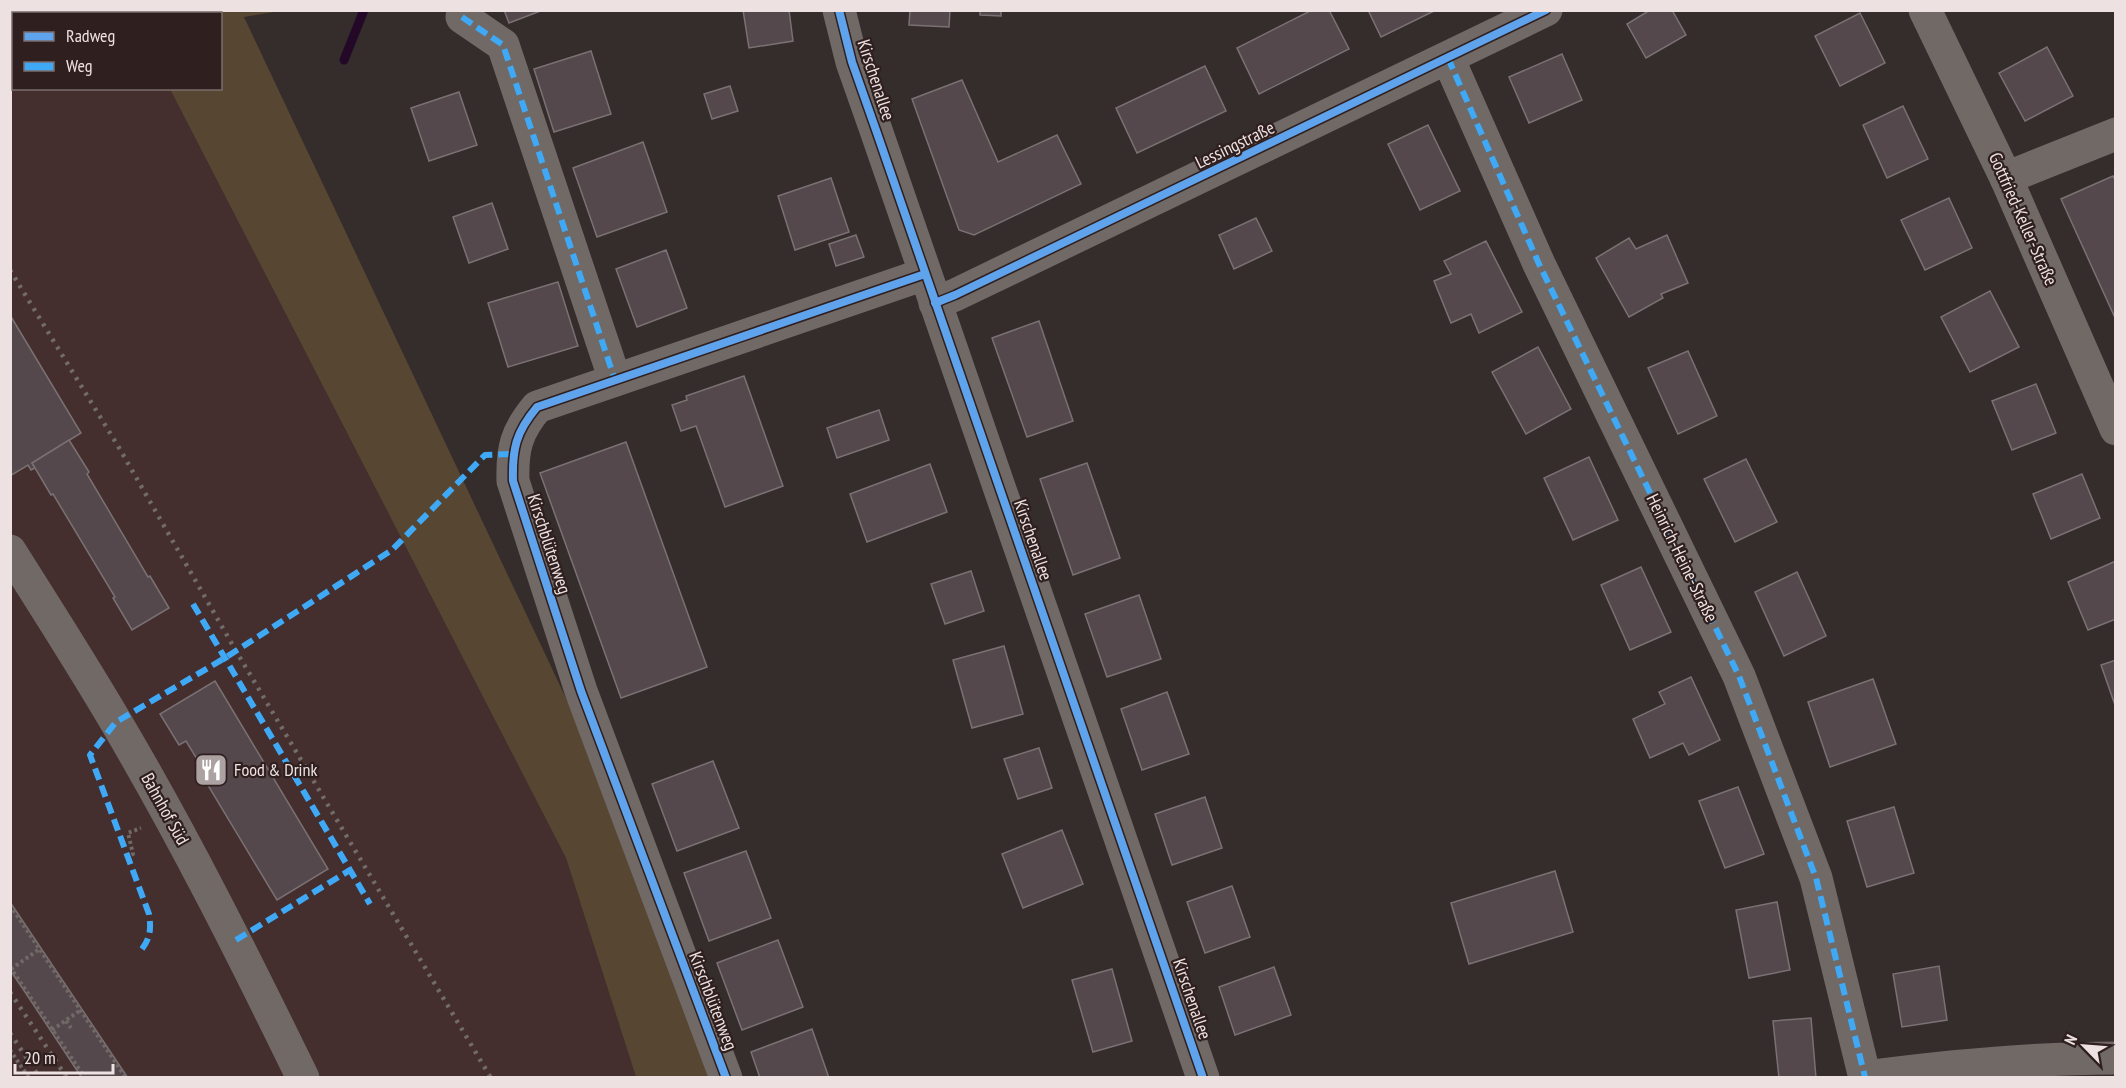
<svg xmlns="http://www.w3.org/2000/svg" width="2126" height="1088" font-family="'PT Sans Narrow',sans-serif">
<style>
.built{fill:#442e2e}
.green{fill:#574732}
.lines{fill:none;stroke-linecap:round;stroke-linejoin:round}
.stream{stroke:#230927;stroke-width:9}
.building{fill:#55484c;stroke:#797173;stroke-width:1.5}
.path{stroke:#706968;stroke-width:4;stroke-dasharray:3 3;stroke-linecap:butt}
.street{stroke:#706966;stroke-width:33}
.rail{stroke:#716b69;stroke-width:4.5;stroke-dasharray:3 6;stroke-linecap:butt}
.quiet{stroke:#3fa9f5;stroke-width:6;stroke-dasharray:12 6;stroke-linecap:butt}
.cycleway-casing{stroke:#2f1f1f;stroke-width:11}
.cycleway{stroke:#60a3ed;stroke-width:8}
.labels{text-anchor:middle;stroke-width:4.5;stroke-linejoin:round;paint-order:stroke}
.street-label{font-size:18px;fill:#ede2e1;stroke:#2f1f1f}
.poi-label{font-size:18px;fill:#ede2e1;stroke:#2f1f1f;text-anchor:start}
</style>
<rect width="100%" height="100%" fill="#352c2c"/>
<polygon class="built" points="10,11 130,11 132,13 14,14 14,88 170,89 566,858 636,1077 11,1077"/>
<polygon class="green" points="130,11 280,11 244,17 590,749 711,1077 636,1077 566,858 170,89 220,88 220,14 132,14"/>
<g class="lines">
<polyline class="stream" points="344,60 364,10"/>
</g>
<g class="building">
<polygon points="504,10 543,10 509,23"/>
<polygon points="743,10 789,10 793,41 749,48"/>
<polygon points="910,10 950,10 949,27 909,25"/>
<polygon points="980,10 1001,10 1001,16 980,15"/>
<polygon points="1312,10 1329,10 1349,49 1259,94 1237,48"/>
<polygon points="1368,10 1436,10 1381,37"/>
<polygon points="1650,10 1672,10 1686,35 1646,58 1627,24"/>
<polygon points="1860,13 1885,63 1840,86 1815,36"/>
<polygon points="2047,47 2073,96 2025,121 1999,73"/>
<polygon points="591,51 611,114 554,132 534,69"/>
<polygon points="1562,54 1582,100 1529,123 1509,77"/>
<polygon points="1205,66 1226,111 1137,153 1116,108"/>
<polygon points="962,80 998,162 1057,135 1081,184 974,235 959,230 912,99"/>
<polygon points="730,86 738,111 712,119 704,94"/>
<polygon points="459,92 477,145 429,161 411,108"/>
<polygon points="1903,106 1928,159 1887,178 1863,125"/>
<polygon points="1428,125 1460,191 1420,210 1388,144"/>
<polygon points="643,142 667,212 597,237 573,168"/>
<polygon points="2113,176 2116,182 2116,320 2061,199"/>
<polygon points="831,178 849,232 795,250 778,196"/>
<polygon points="1949,198 1972,248 1925,270 1901,220"/>
<polygon points="492,203 508,249 469,263 453,217"/>
<polygon points="1256,218 1272,251 1234,269 1219,235"/>
<polygon points="856,235 864,257 836,266 829,244"/>
<polygon points="1667,235 1688,283 1661,294 1663,298 1629,317 1596,258 1629,238 1636,249"/>
<polygon points="1486,241 1522,312 1479,333 1471,314 1451,323 1434,281 1451,274 1444,261"/>
<polygon points="666,250 687,308 637,327 616,269"/>
<polygon points="558,282 578,346 508,367 488,303"/>
<polygon points="1990,291 2019,347 1970,372 1941,317"/>
<polygon points="10,315 81,433 32,463 35,468 31,470 28,465 10,476"/>
<polygon points="1039,321 1073,421 1027,437 992,338"/>
<polygon points="1538,347 1571,409 1526,434 1492,372"/>
<polygon points="1688,351 1717,416 1678,434 1648,368"/>
<polygon points="744,376 783,486 725,507 696,426 681,431 672,405 687,400 686,396"/>
<polygon points="2036,384 2056,433 2012,450 1992,401"/>
<polygon points="879,410 889,440 837,458 827,428"/>
<polygon points="69,440 89,472 87,474 148,577 150,576 169,608 132,630 113,598 115,597 53,494 51,495 32,463"/>
<polygon points="626,442 707,667 621,698 540,473"/>
<polygon points="1589,457 1618,520 1573,540 1544,478"/>
<polygon points="1746,459 1777,522 1735,542 1704,479"/>
<polygon points="1087,463 1120,558 1073,575 1040,479"/>
<polygon points="930,464 947,512 867,542 850,494"/>
<polygon points="2082,474 2100,518 2051,539 2033,494"/>
<polygon points="2116,561 2116,619 2088,630 2068,582"/>
<polygon points="1641,567 1671,632 1630,650 1601,585"/>
<polygon points="971,571 984,611 945,624 931,584"/>
<polygon points="1797,572 1826,636 1784,656 1755,592"/>
<polygon points="1139,595 1161,659 1107,677 1085,614"/>
<polygon points="1004,646 1023,714 972,728 953,660"/>
<polygon points="2116,660 2116,708 2101,665"/>
<polygon points="1691,677 1720,740 1689,755 1683,743 1650,758 1633,719 1665,704 1659,692"/>
<polygon points="1873,679 1896,744 1830,767 1808,702"/>
<polygon points="215,681 328,869 277,900 197,767 200,764 186,741 179,745 160,714"/>
<polygon points="1167,692 1189,754 1142,770 1121,709"/>
<polygon points="1039,748 1052,788 1018,799 1004,759"/>
<polygon points="713,761 739,828 677,851 652,784"/>
<polygon points="1738,787 1764,854 1725,868 1699,801"/>
<polygon points="1205,797 1222,848 1172,865 1155,814"/>
<polygon points="1894,807 1914,873 1867,887 1847,821"/>
<polygon points="1062,830 1083,884 1023,908 1002,854"/>
<polygon points="746,851 771,918 709,941 684,873"/>
<polygon points="1555,871 1573,932 1469,964 1451,903"/>
<polygon points="1232,886 1250,937 1205,953 1187,902"/>
<polygon points="10,902 128,1078 82,1078 23,989 10,970"/>
<polygon points="1777,902 1790,970 1749,978 1736,910"/>
<polygon points="778,940 803,1007 742,1030 717,963"/>
<polygon points="1939,966 1947,1020 1902,1027 1893,974"/>
<polygon points="1274,967 1291,1015 1235,1035 1219,987"/>
<polygon points="1112,969 1132,1041 1093,1052 1072,980"/>
<polygon points="1811,1018 1816,1078 1779,1078 1773,1021"/>
<polygon points="812,1029 829,1078 760,1078 751,1052"/>
</g>
<g class="lines">
<g class="path">
<polyline points="126,857 133,854 128,833 141,828"/>
<polyline points="10,905 126,1078"/>
<polyline points="10,967 85,1078"/>
<polyline points="11,969 41,948"/>
<polyline points="66,1021 71,1028"/>
<polyline points="52,1030 82,1009"/>
<polyline points="10,1050 29,1078"/>
</g>
<g class="street">
<polyline points="839,10 852,62 877,133 1203,1078"/>
<polyline points="1925,10 2006,178 2116,429"/>
<polyline points="462,17 503,45 615,380"/>
<polyline points="1448,58 1539,264 1739,676 1816,878 1865,1078"/>
<polyline points="2006,178 2116,134"/>
<polyline points="935,303 955,295 1546,10"/>
<path d="M10,551C46,608 82,664 116,722C184,837 244,957 303,1078"/>
<path d="M1865,1077C1948,1066 2031,1058 2116,1058"/>
<path d="M726,1078L581,691L513,481C512,449 516,432 537,407L925,274"/>
</g>
<g class="rail">
<polyline points="10,270 118,446 236,651 491,1078"/>
<polyline points="10,992 67,1078"/>
<polyline points="10,1033 40,1078"/>
</g>
<g class="quiet">
<polyline points="462,17 503,45 615,380"/>
<polyline points="1448,58 1539,264 1739,676 1816,878 1865,1077"/>
<polyline points="193,604 370,904"/>
<polyline points="236,940 350,870"/>
<path d="M142,949C151,937 151,928 149,914L90,755L116,722L225,658L392,550L485,455L512,454"/>
</g>
<g class="cycleway-casing">
<g id="cycleway">
<polyline points="839,10 852,62 877,133 1203,1078"/>
<polyline points="935,303 955,295 1546,10"/>
<path d="M726,1078L581,691L513,481C512,449 516,432 537,407L925,274"/>
</g>
</g>
<use href="#cycleway" class="cycleway"/>
</g>
<defs>
<g id="restaurant-square" transform="scale(1.725)"><rect x="-9" y="-9" width="18" height="18" rx="4" fill="#ada2a2" stroke="#2f1f1f"/><path d="M-5-6h1v4h1v-4h1v4h1v-4h1v5L-1.5 .5V6h-2V.5L-5-1ZM5-6V6H3V1.5H1.5Q1.5-4 5-6Z" fill="#fff"/></g>
</defs>
<g fill-rule="evenodd">
<use href="#restaurant-square" x="211" y="770"/>
</g>
<g class="labels">
<g class="street-label">
<text transform="translate(876 80) rotate(72)" y="6">Kirschenallee</text>
<text transform="translate(1235 145) rotate(-26)" y="6">Lessingstraße</text>
<text transform="translate(2023 219) rotate(66)" y="6">Gottfried-Keller-Straße</text>
<text transform="translate(1033 540) rotate(71)" y="6">Kirschenallee</text>
<text transform="translate(549 544) rotate(72)" y="6">Kirschblütenweg</text>
<text transform="translate(1682 558) rotate(64)" y="6">Heinrich-Heine-Straße</text>
<text transform="translate(165 809) rotate(61)" y="6">Bahnhof Süd</text>
<text transform="translate(1192 999) rotate(71)" y="6">Kirschenallee</text>
<text transform="translate(713 1001) rotate(69)" y="6">Kirschblütenweg</text>
</g>
<g class="poi-label">
<text x="234" y="776">Food &amp; Drink</text>
</g>
</g>
<rect width="2126" height="1088" fill="none" stroke="#ede2e1" stroke-width="24"/>
<rect x="12" y="12" width="210" height="78" fill="#2f1f1f" stroke="#7b6d6d" stroke-width="1.5"/>
<rect x="24" y="32" width="30" height="9" fill="#60a3ed" stroke="#7b6d6d" stroke-width="1.5"/>
<text x="66" y="42" font-size="18" fill="#ede2e1">Radweg</text>
<rect x="24" y="62" width="30" height="9" fill="#3fa9f5" stroke="#7b6d6d" stroke-width="1.5"/>
<text x="66" y="72" font-size="18" fill="#ede2e1">Weg</text>
<g transform="translate(2084 1046) rotate(295)" stroke="#2f1f1f" stroke-width="4.5" paint-order="stroke">
<path d="M0-4.5L10 22L0 15L-10 22Z" fill="#ede2e1"/>
<text y="-9" font-size="16" font-weight="bold" text-anchor="middle" fill="#ede2e1">N</text>
</g>
<path d="M15 1064v9h98v-9" fill="none" stroke="#ede2e1" stroke-width="3"/>
<text x="24" y="1064" font-size="18" fill="#ede2e1" stroke="#2f1f1f" stroke-width="4.5" paint-order="stroke">20 m</text>
</svg>
